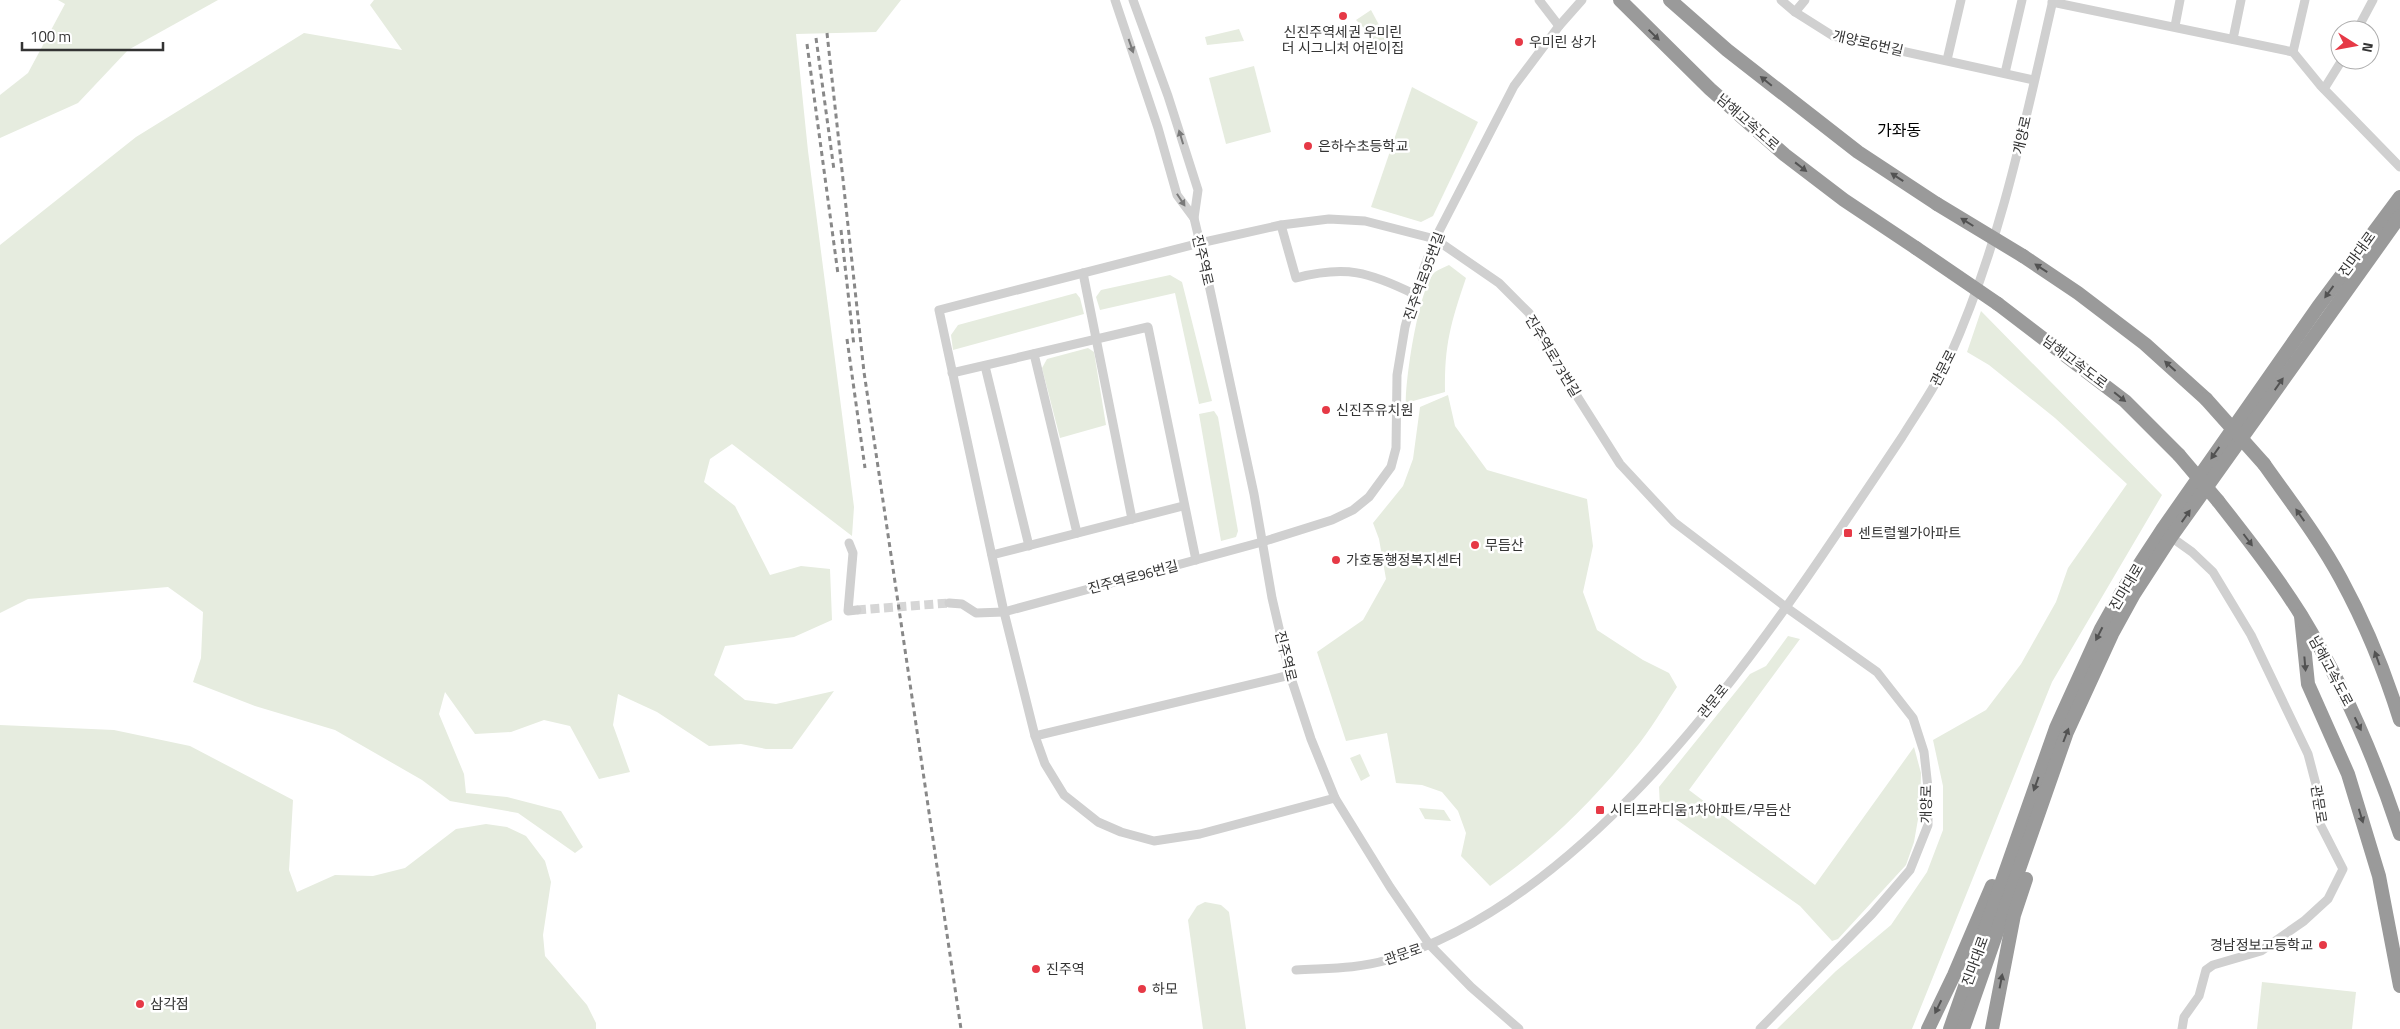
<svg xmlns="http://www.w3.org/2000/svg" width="2400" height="1029" font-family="'Titillium Web','Noto Sans KR',sans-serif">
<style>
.green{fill:#e6ecdf}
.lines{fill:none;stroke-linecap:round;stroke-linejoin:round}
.minor-tunnel{stroke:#d6d6d6;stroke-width:9;stroke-dasharray:9 4.5;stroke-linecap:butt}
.minor{stroke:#d0d0d0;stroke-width:9}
.highway{stroke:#9a9a9a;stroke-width:14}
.rail{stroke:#888;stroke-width:3;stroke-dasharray:5 4;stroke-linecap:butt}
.highway-bridge{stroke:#9a9a9a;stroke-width:14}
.oneway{fill:#525252}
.oneway2{fill:#7a7a7a}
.poi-dot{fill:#e63946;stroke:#fff;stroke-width:2}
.labels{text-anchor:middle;stroke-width:5;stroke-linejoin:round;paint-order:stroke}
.poi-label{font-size:14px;fill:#333;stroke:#fff;text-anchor:start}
.street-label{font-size:14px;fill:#333;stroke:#fff}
.quarter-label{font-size:16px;fill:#000;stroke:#fff}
</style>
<rect width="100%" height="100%" fill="#fff"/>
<g class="green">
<polygon points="58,0 218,0 128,50 78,103 0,138 0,95 28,73 65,4"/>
<polygon points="374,0 901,0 876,32 796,34 808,151 854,507 852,536 732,444 710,459 704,482 735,506 770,575 801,566 830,569 832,620 794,637 725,646 714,675 745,700 776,704 834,691 792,749 766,749 741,744 709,746 657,712 618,694 613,725 630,772 599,779 570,726 544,720 511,732 475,734 445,692 439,714 464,774 466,793 507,797 561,811 583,847 575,853 518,813 450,801 422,780 335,730 255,706 193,682 201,658 203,612 168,587 28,599 0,613 0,245 136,137 304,33 402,50 370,5"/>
<polygon points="1371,10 1393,51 1368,50 1373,37 1356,20"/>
<polygon points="1239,29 1244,41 1207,45 1205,37"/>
<polygon points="1254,66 1271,132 1226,144 1209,78"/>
<polygon points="1412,87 1478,122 1433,216 1421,222 1371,207"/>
<path d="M1449,265L1466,278C1451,322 1444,345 1445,392L1406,403C1405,381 1419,286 1435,272C1439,269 1445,267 1449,265Z"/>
<polygon points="1170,275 1182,282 1212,401 1199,404 1175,293 1100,310 1096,297 1101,290"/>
<polygon points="1076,293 1080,298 1084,314 953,350 951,335 958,325"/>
<polygon points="1981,311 2162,495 2052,682 1912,1029 1777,1029 1836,971 1891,925 1927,872 1943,830 1943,786 1933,740 1986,710 2021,664 2056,602 2068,568 2127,484 2055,418 1989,365 1967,352"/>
<polygon points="1088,348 1094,352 1106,425 1060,438 1042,368 1047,359"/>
<path d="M1448,395L1455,426L1487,470L1587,499L1593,546L1583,592L1597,630L1643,660L1669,673L1677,687C1663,708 1650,731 1634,750C1592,802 1545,848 1490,886L1461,856L1466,833L1458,811L1442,792L1422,785L1396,783L1387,733L1346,741L1317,652L1363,620L1386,579L1379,539L1373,523L1403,486L1413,459L1420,407Z"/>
<polygon points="1214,411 1218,417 1238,531 1236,537 1221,541 1199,414"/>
<polygon points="1788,636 1800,639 1689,790 1815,885 1914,747 1921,773 1920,808 1914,842 1906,865 1838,939 1832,941 1800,906 1660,808 1659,787 1750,674 1766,666"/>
<polygon points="0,725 114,730 190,746 293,800 289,870 297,892 335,875 373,876 405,868 456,829 486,824 507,827 526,836 545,861 551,882 543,935 545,956 587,1005 596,1023 596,1029 0,1029"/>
<polygon points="1360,754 1370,776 1361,781 1350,758"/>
<polygon points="1419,808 1444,810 1451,821 1425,819"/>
<polygon points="1205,902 1221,905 1229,912 1246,1029 1203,1029 1188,920 1197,906"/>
<polygon points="2262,982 2356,992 2352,1029 2257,1029"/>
</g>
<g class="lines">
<polyline class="minor-tunnel" points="857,610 949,603"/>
<g class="minor">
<polyline points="1115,0 1158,128 1177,195 1194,218 1200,243 1254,494 1272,598 1290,675 1311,739 1335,798 1390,887 1429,944 1471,987 1519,1029"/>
<polyline points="1133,0 1168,96 1198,190 1194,218"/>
<polyline points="1539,0 1559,26"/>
<polyline points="1781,0 1795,12 1833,36 2034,80"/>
<polyline points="2052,2 2293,52"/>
<polyline points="1795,12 1805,0"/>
<polyline points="2175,26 2180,0"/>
<polyline points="2357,30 2373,0"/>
<polyline points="2233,39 2241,0"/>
<polyline points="2293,52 2320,85 2400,167"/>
<polyline points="2293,52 2305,0"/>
<polyline points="1947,60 1961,0"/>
<polyline points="2005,73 2022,0"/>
<polyline points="2324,89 2342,60"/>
<path d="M1281,225L1296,278C1346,265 1369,272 1414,294"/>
<polyline points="1083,273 1132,519"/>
<polyline points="1034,354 1077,533"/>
<polyline points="985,366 1029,546"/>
<polyline points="952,373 1148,327 1196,560"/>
<polyline points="2171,537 2192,552 2213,572 2251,635 2308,754 2319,796 2320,824 2343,869 2328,899 2304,921 2261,951 2213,965 2206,970 2199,996 2184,1017 2182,1029"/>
<polyline points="849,543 853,553 848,611 857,610"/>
<polyline points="992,555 1183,506"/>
<polyline points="949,603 962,604 976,613 1004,612 1262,542 1332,520 1353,510 1369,497 1391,467 1396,448 1397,375 1405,327 1414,294 1435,239 1514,86 1559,26 1582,0"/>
<polyline points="1035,736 1290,675"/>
<polyline points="1335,798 1200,834 1154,841 1121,832 1098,822 1064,795 1045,764 1035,736 1004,612 939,310 1200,243 1281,225 1329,219 1365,221 1435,239 1499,283 1529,313 1556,363 1620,464 1674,522 1787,608 1877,672 1913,718 1924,752 1928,788 1928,825 1910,870 1872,914 1760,1029"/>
<path d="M1296,970C1326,968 1357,969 1387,960C1573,905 1732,690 1836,535C1858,503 1880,470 1902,437C1918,411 1936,386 1949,358C2001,243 2025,122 2053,0"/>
</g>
<g class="highway">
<polyline points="1620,0 1710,89 1785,155 1844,200 1916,248"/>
<polyline points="1670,0 1727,50 1858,152 1937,204"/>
<polyline points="2023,256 2078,293 2145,344 2206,399"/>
<polyline points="1998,304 2125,401 2179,455"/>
<path d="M2264,464C2290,501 2319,538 2341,579C2365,623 2385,672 2400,720"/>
<path d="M2218,501C2247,538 2276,575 2301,615C2343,684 2375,758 2400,834"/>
<polyline points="2301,616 2308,684 2348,774 2379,876 2400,986"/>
<polyline points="1928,1029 1954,975 1992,886"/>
<polyline points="1950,1029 2056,728 2101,629 2124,588 2162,530 2318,307 2400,197"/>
<polyline points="1963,1029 2067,732 2112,634 2134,594 2171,537 2400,216"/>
<polyline points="1992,1029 2014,915 2026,879"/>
</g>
<g class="rail">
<polyline points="827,33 864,372 961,1029"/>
<polyline points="816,38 834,170"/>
<polyline points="807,44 838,274"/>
<polyline points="841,230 854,346"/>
<polyline points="847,339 865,468"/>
</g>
<g class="highway-bridge">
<polyline points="1937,204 2023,256"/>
<polyline points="1916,248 1998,304"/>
<polyline points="2206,399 2264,464"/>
<polyline points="2179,455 2218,501"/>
</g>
</g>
<defs><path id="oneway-solid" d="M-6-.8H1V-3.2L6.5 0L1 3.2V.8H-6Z" transform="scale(1.25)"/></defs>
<g class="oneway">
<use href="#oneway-solid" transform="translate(1654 35) rotate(44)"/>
<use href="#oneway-solid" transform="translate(1766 81) rotate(-141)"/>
<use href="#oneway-solid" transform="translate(1801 167) rotate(38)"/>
<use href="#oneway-solid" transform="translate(1897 177) rotate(-147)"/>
<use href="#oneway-solid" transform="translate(1967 222) rotate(-148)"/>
<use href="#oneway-solid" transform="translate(2041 268) rotate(-147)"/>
<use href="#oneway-solid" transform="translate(2329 292) rotate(126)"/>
<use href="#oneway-solid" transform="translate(2170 366) rotate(-138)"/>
<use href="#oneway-solid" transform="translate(2279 384) rotate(-55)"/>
<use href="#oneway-solid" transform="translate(2120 397) rotate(39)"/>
<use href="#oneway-solid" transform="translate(2215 453) rotate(125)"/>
<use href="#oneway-solid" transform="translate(2300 515) rotate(-125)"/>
<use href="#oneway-solid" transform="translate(2186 516) rotate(-55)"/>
<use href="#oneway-solid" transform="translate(2248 540) rotate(53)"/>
<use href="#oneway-solid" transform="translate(2099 634) rotate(117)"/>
<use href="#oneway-solid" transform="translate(2377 658) rotate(-110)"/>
<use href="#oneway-solid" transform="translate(2305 664) rotate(85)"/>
<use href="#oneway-solid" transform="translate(2358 724) rotate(64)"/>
<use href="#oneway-solid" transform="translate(2066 735) rotate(-69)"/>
<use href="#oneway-solid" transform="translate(2036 784) rotate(110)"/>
<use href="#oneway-solid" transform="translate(2361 816) rotate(73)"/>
<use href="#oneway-solid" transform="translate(2001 981) rotate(-79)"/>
<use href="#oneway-solid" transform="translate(1938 1007) rotate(116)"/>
</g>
<g class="oneway2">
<use href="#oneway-solid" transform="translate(1131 46) rotate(71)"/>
<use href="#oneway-solid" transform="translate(1181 137) rotate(-107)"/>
<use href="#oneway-solid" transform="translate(1181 200) rotate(57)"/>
</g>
<g class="poi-dot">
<circle cx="1343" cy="16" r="5"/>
<circle cx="1519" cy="42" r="5"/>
<circle cx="1308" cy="146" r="5"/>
<circle cx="1326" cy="410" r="5"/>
<rect x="1843" y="528" width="10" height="10" rx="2.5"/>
<circle cx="1475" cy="545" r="5"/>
<circle cx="1336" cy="560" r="5"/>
<rect x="1595" y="805" width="10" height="10" rx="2.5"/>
<circle cx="2323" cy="945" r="5"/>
<circle cx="1036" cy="969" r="5"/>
<circle cx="1142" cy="989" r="5"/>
<circle cx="140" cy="1004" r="5"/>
</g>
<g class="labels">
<g class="poi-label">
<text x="1343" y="37" text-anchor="middle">신진주역세권 우미린<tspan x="1343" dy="16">더 시그니처 어린이집</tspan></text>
<text x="1529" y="47">우미린 상가</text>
<text x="1318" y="151">은하수초등학교</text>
<text x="1336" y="415">신진주유치원</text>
<text x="1858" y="538">센트럴웰가아파트</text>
<text x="1485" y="550">무듬산</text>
<text x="1346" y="565">가호동행정복지센터</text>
<text x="1610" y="815">시티프라디움1차아파트/무듬산</text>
<text x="2313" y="950" text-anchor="end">경남정보고등학교</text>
<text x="1046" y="974">진주역</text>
<text x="1152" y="994">하모</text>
<text x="150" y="1009">삼각점</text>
</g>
<g class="street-label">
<text transform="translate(1868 43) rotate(13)" y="5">개양로6번길</text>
<text transform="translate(1748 122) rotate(41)" y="5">남해고속도로</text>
<text transform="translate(2022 135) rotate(-77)" y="5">개양로</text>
<text transform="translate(2357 254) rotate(-54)" y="5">진마대로</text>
<text transform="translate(1203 260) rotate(77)" y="5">진주역로</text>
<text transform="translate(1424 276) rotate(-70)" y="5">진주역로95번길</text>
<text transform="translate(1553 356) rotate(59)" y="5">진주역로73번길</text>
<text transform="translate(2075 362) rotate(37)" y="5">남해고속도로</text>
<text transform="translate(1943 368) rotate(-63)" y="5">관문로</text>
<text transform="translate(1133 577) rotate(-15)" y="5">진주역로96번길</text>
<text transform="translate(2126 587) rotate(-59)" y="5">진마대로</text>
<text transform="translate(1286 656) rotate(76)" y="5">진주역로</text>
<text transform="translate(2331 671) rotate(62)" y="5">남해고속도로</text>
<text transform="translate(1713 701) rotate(-51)" y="5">관문로</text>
<text transform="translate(1926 804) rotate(-89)" y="5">개양로</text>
<text transform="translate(2319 804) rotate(81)" y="5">관문로</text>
<text transform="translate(1403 954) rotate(-19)" y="5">관문로</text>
<text transform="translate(1975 961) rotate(-70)" y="5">진마대로</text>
</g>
<g class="quarter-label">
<text x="1899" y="136">가좌동</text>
</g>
</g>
<g transform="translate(2355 45) rotate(101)"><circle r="24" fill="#ffffff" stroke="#adadad"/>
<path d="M0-4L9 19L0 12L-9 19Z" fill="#e63946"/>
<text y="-8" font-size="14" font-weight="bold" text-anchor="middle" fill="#333333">N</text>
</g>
<path d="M22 42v8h141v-8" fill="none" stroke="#333333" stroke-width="2.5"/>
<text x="30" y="42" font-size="15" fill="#333333" stroke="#ffffff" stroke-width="4" paint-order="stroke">100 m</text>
</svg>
